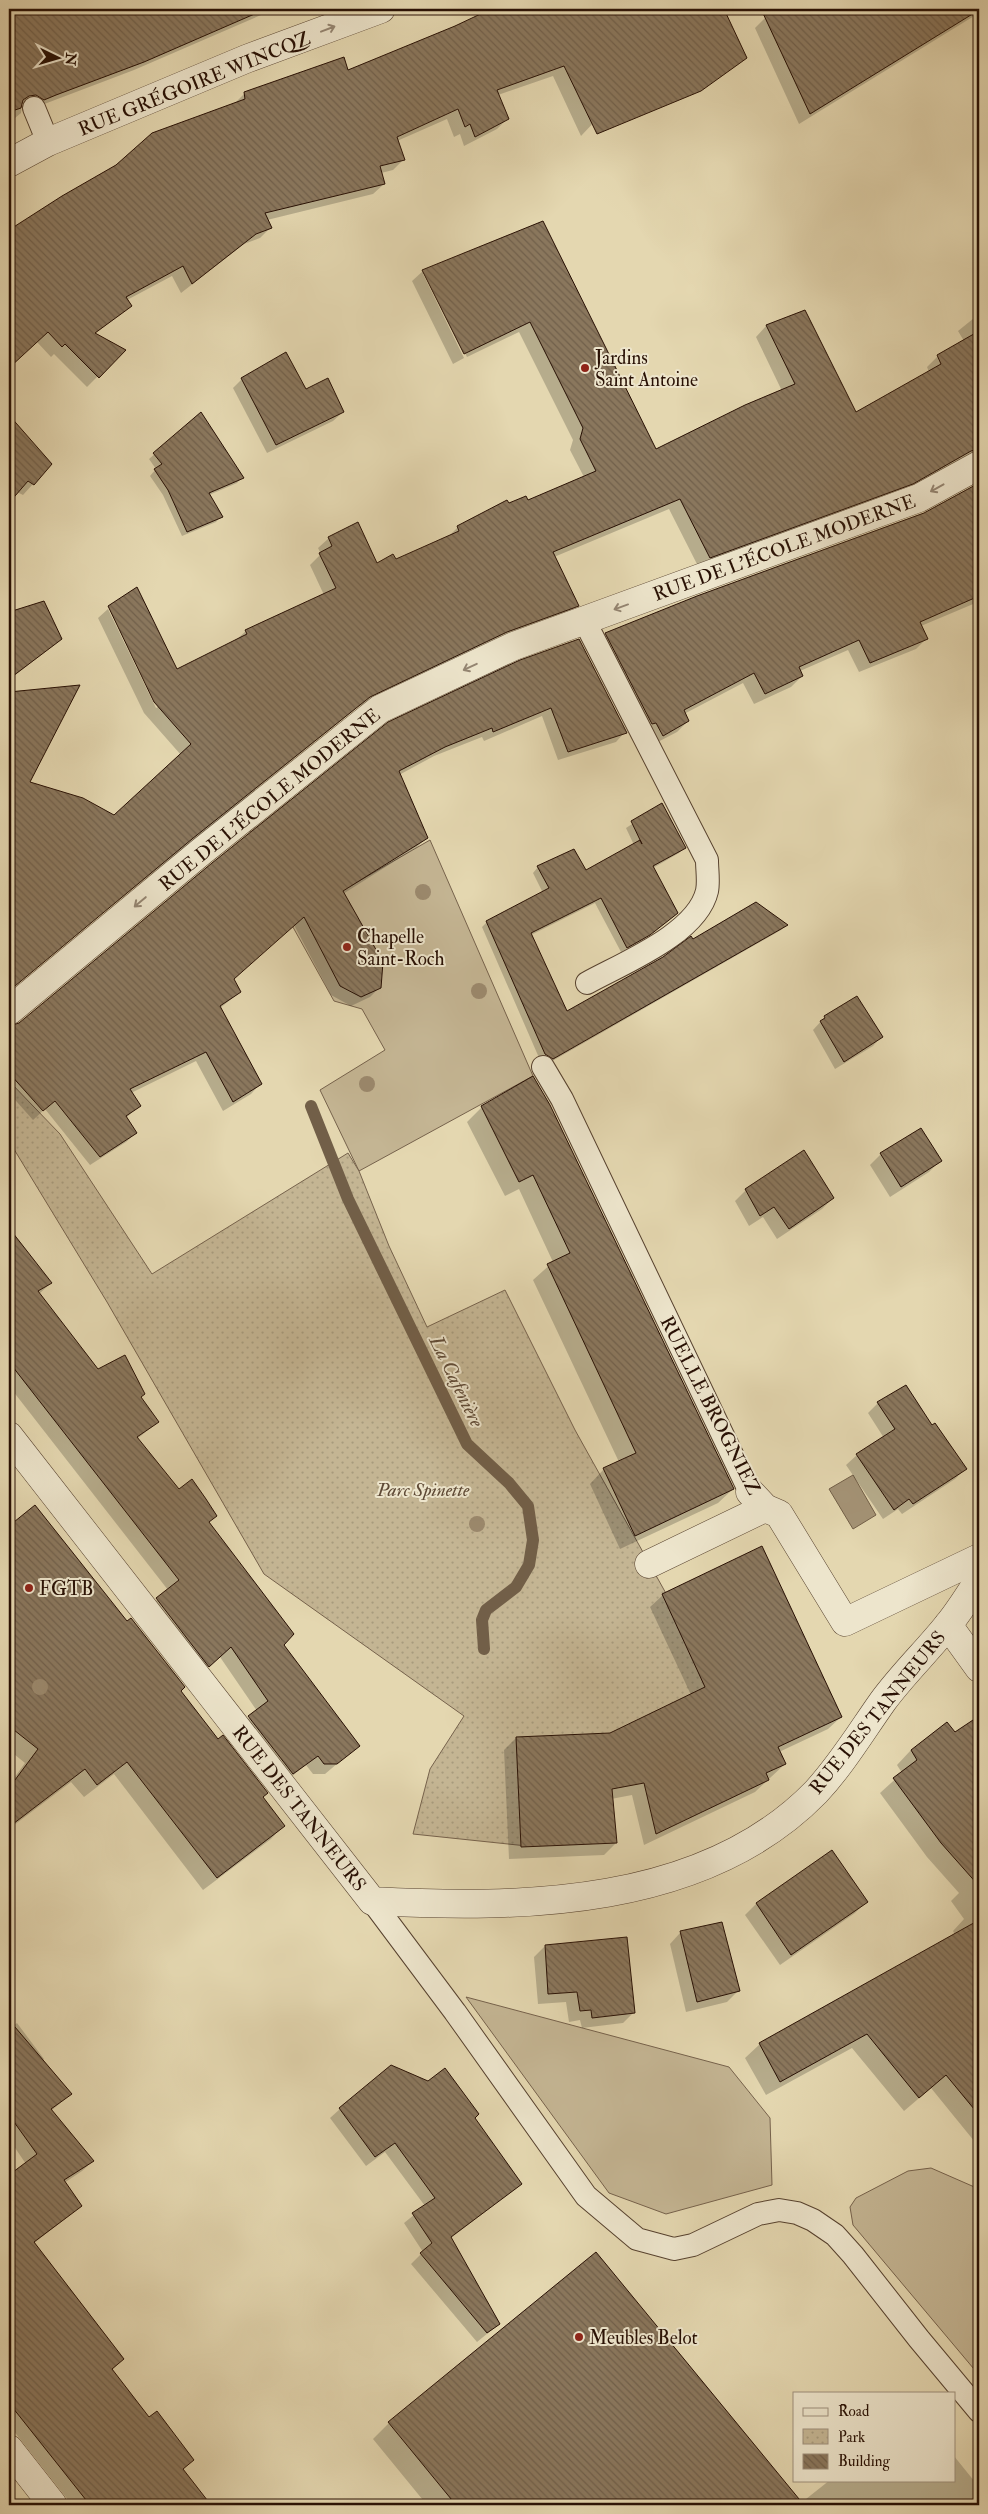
<svg xmlns="http://www.w3.org/2000/svg" width="988" height="2514" font-family="'IM FELL Double Pica',serif">
<style>
.grass{fill:#c4b593;stroke:#76624c}
.park{fill:url(#park-dots);stroke:#76624c}
.water{fill:#a49376;stroke:#725f48}
.shadow{fill:#0003}
.lines{fill:none;stroke-linecap:round;stroke-linejoin:round}
.stream{stroke:#725f48;stroke-width:12}
.building{fill:url(#building-back-hatch);stroke:#281004}
.service-casing{stroke:#57422f;stroke-width:24}
.minor-casing{stroke:#57422f;stroke-width:29}
.service{stroke:#ede5cc;stroke-width:22}
.minor{stroke:#ede5cc;stroke-width:28}
.tree{fill:#9b896d}
.oneway{stroke:#948572}
.poi-dot{fill:#8f2418;stroke:#ede5cc;stroke-width:2}
.labels{text-anchor:middle;stroke-width:4;stroke-linejoin:round;paint-order:stroke}
.street-label{font-size:19px;fill:#281004;stroke:#ede5cc}
.poi-label{font-size:19px;fill:#281004;stroke:#ede5cc;text-anchor:start}
.park-label{font-size:19px;font-style:italic;fill:#5f4a36;stroke:#ede5cc}
.water-label{font-size:20px;font-style:italic;fill:#604b37;stroke:#ede5cc}
</style>
<defs>
<pattern id="park-dots" width="8" height="8" patternUnits="userSpaceOnUse" patternTransform="scale(1.25)"><rect width="8" height="8" fill="#c4b593"/><path d="M2 2h.1M6 6h.1" fill="none" stroke="#a89b7d" stroke-width="1.8" stroke-linecap="round"/></pattern>
<pattern id="building-back-hatch" width="6" height="6" patternUnits="userSpaceOnUse" patternTransform="scale(1.25)"><rect width="6" height="6" fill="#8a775d"/><path d="M-1 5l2 2M0 0l6 6M5-1l2 2" fill="none" stroke="#71604b"/></pattern>
</defs>
<rect width="100%" height="100%" fill="#e4d7b0"/>
<filter id="stains"><feTurbulence type="fractalNoise" baseFrequency=".004" numOctaves="4"/><feColorMatrix values="0 0 0 0 .2 0 0 0 0 .09 0 0 0 0 .02 0 0 0 .5 -.17"/></filter>
<radialGradient id="worn" r=".72"><stop offset=".6" stop-color="#630" stop-opacity="0"/><stop offset="1" stop-color="#630" stop-opacity=".3"/></radialGradient>
<g class="grass">
<polygon points="289,799 326,856 352,885 430,840 533,1076 359,1171 320,1090 385,1050 362,1009 334,1001 284,911 300,898 249,830"/>
<polygon points="466,1997 729,2067 770,2118 772,2185 666,2214 609,2193"/>
<polygon points="931,2168 979,2189 979,2375 853,2225 850,2207 856,2198 908,2171"/>
</g>
<polygon class="park" points="9,1081 60,1134 152,1274 348,1153 359,1171 389,1246 427,1327 505,1290 575,1430 668,1597 715,1691 527,1846 413,1834 430,1769 464,1716 264,1574 107,1302 9,1141"/>
<polygon class="water" points="853,1475 876,1515 853,1529 829,1489"/>
<g class="shadow">
<polygon points="9,9 275,9 134,70 47,103 34,108 27,103 22,104 21,113 9,123"/>
<polygon points="492,9 701,9 581,136 553,76 498,95 508,118 497,129 464,146 460,134 454,137 447,119 397,141 404,159 393,170 381,173 384,184 373,194 267,220 270,228 260,238 244,244 181,293 172,276 127,300 130,306 95,334 124,350 87,387 54,354 51,357 37,342 9,367 9,231 62,197 234,104 245,93 347,71 455,27"/>
<polygon points="779,9 979,9 979,13 799,124 755,28 766,17"/>
<polygon points="543,222 656,451 746,406 782,391 756,337 766,326 804,311 856,414 929,372 927,367 938,356 964,341 958,331 979,314 979,465 968,460 960,461 901,494 699,568 669,509 554,557 577,605 567,616 496,642 358,707 9,989 9,810 12,802 9,801 9,693 78,686 28,783 83,799 114,816 181,755 144,713 98,618 108,609 156,708 158,707 109,607 137,589 176,670 236,640 246,631 324,595 310,565 321,554 318,548 329,538 357,523 376,565 393,556 395,561 447,538 458,527 507,501 509,505 525,497 527,502 584,477 570,450 573,440 519,332 467,357 426,274 423,274 464,358 453,364 412,281 423,271"/>
<polygon points="242,379 306,391 343,412 333,421 267,453 233,388"/>
<polygon points="201,414 242,477 237,483 209,495 221,516 216,522 182,536 163,495 150,476 156,469 149,459"/>
<polygon points="9,417 51,464 23,495 17,492 9,501"/>
<polygon points="979,484 978,602 921,626 926,639 916,649 859,672 848,650 800,671 802,676 791,687 754,704 743,683 684,714 688,721 677,732 652,745 596,645 606,634 925,514"/>
<polygon points="44,603 61,639 9,680 9,613"/>
<polygon points="520,662 625,732 616,742 558,760 542,716 484,741 482,737 434,756 399,775 426,838 417,847 343,894 380,987 370,997 351,1006 331,995 294,925 232,979 240,992 219,1009 260,1084 251,1094 223,1111 196,1061 131,1093 139,1106 126,1118 136,1133 126,1142 90,1165 45,1109 33,1120 9,1093 9,1053 154,957"/>
<polygon points="661,805 685,848 679,853 653,868 671,918 643,940 621,952 595,903 531,935 566,1013 692,941 786,925 781,930 547,1064 540,1060 482,927 487,922 543,893 533,873 538,867 585,872 634,845 626,828"/>
<polygon points="825,1017 881,1037 873,1046 835,1069 813,1030"/>
<polygon points="532,1077 733,1489 718,1503 620,1549 590,1484 604,1469 619,1462 533,1280 553,1262 519,1189 505,1196 467,1122 482,1107"/>
<polygon points="803,1151 833,1198 822,1209 777,1239 763,1217 749,1226 735,1201 746,1190"/>
<polygon points="881,1154 940,1161 929,1172 890,1197 870,1165"/>
<polygon points="9,1230 51,1283 39,1294 98,1371 140,1397 158,1422 137,1439 178,1491 208,1523 282,1644 358,1746 325,1774 313,1774 306,1765 282,1784 238,1728 257,1711 220,1657 198,1676 146,1610 168,1590 9,1386"/>
<polygon points="878,1403 932,1426 965,1469 955,1479 902,1514 898,1509 883,1519 846,1465 857,1455 884,1438 868,1413"/>
<polygon points="35,1507 284,1825 271,1839 203,1890 114,1774 84,1797 71,1782 9,1829 9,1785 25,1763 9,1750 9,1527"/>
<polygon points="663,1595 841,1717 828,1729 779,1752 785,1764 755,1792 644,1845 632,1795 611,1799 616,1843 604,1855 509,1859 504,1750 516,1738 611,1734 691,1695 650,1607"/>
<polygon points="972,1722 979,1732 979,1969 970,1976 979,1987 979,2147 931,2088 904,2111 852,2048 766,2095 745,2058 760,2044 955,1935 953,1931 964,1919 951,1901 959,1893 927,1857 880,1793 902,1773 897,1765 911,1750 954,1734"/>
<polygon points="832,1852 866,1902 855,1913 780,1965 745,1915 756,1904"/>
<polygon points="680,1933 738,1991 727,2002 686,2012 670,1944"/>
<polygon points="545,1946 634,2012 623,2023 582,2028 580,2020 569,2022 566,2002 538,2004 534,1957"/>
<polygon points="17,2023 44,2059 42,2061 71,2094 51,2111 93,2161 82,2171 64,2183 81,2206 33,2244 123,2359 112,2370 149,2419 192,2460 183,2470 208,2505 72,2505 9,2425 9,2177 26,2164 9,2139 9,2029"/>
<polygon points="340,2109 474,2117 521,2184 451,2238 499,2324 477,2342 411,2264 423,2252 404,2223 425,2206 385,2152 366,2166 330,2118"/>
<polygon points="596,2254 801,2503 830,2480 954,2480 954,2456 979,2487 979,2505 427,2505 373,2439 389,2423"/>
</g>
<g class="lines">
<polyline class="stream" points="311,1106 348,1199 467,1444 509,1483 528,1506 533,1540 529,1565 516,1587 486,1610 482,1620 484,1649"/>
</g>
<g class="building">
<polygon points="9,9 266,9 144,62 56,95 44,100 36,95 29,96 23,100 21,108 9,112"/>
<polygon points="491,9 724,9 747,58 701,91 597,134 564,66 497,90 509,119 475,137 470,124 465,127 458,109 397,137 405,160 380,166 385,184 265,213 272,228 256,234 192,284 183,266 126,297 132,306 95,333 126,350 99,378 65,344 62,347 48,332 9,368 9,230 62,196 116,165 152,133 245,99 244,92 344,57 348,70 455,26"/>
<polygon points="761,9 979,9 979,10 810,114"/>
<polygon points="543,221 656,449 745,405 795,384 766,325 805,310 856,412 941,364 937,355 979,331 979,449 971,451 913,484 710,558 680,499 553,552 579,606 507,632 370,697 192,839 9,991 9,692 80,685 30,782 83,798 114,815 191,744 154,702 108,606 137,587 177,669 247,634 245,630 336,588 319,553 332,546 328,537 358,522 377,563 393,554 396,559 459,531 457,526 507,500 509,503 526,496 528,500 596,471 580,439 583,428 530,322 464,354 422,270"/>
<polygon points="286,352 306,389 328,378 344,412 276,445 241,378"/>
<polygon points="201,412 244,478 209,493 223,517 187,532 168,490 154,469 162,464 153,453"/>
<polygon points="9,415 52,464 34,485 28,481 9,503"/>
<polygon points="979,483 979,596 920,622 928,639 870,663 859,640 799,667 803,676 765,694 754,673 684,710 689,721 663,736 656,723 652,724 605,633 697,596 924,513"/>
<polygon points="44,601 62,639 9,679 9,612"/>
<polygon points="579,639 627,733 568,752 551,708 493,732 492,728 445,747 399,771 428,838 343,891 383,962 381,988 361,997 340,986 304,917 234,979 241,992 220,1006 262,1084 233,1102 206,1052 130,1089 141,1106 126,1116 137,1133 100,1157 55,1101 43,1111 9,1073 9,1026 19,1023 212,863 388,722 520,660"/>
<polygon points="662,803 686,848 653,866 678,913 650,935 627,948 601,898 531,933 567,1011 663,957 691,936 693,939 756,902 788,925 553,1059 545,1054 486,921 549,888 537,866 574,849 586,870 640,840 642,844 631,821"/>
<polygon points="857,996 883,1037 844,1062 820,1021 825,1018 824,1016"/>
<polygon points="533,1076 550,1105 734,1489 635,1536 603,1468 636,1453 547,1264 570,1253 533,1175 519,1182 481,1106"/>
<polygon points="921,1128 942,1161 901,1187 880,1153"/>
<polygon points="804,1150 834,1198 789,1229 774,1207 760,1216 745,1189"/>
<polygon points="9,1228 52,1283 38,1291 98,1369 125,1355 145,1394 141,1397 159,1422 137,1437 179,1489 192,1479 206,1499 217,1516 209,1522 294,1634 284,1645 360,1746 337,1764 324,1764 318,1756 293,1774 248,1716 268,1701 231,1647 209,1667 156,1598 179,1580 9,1362"/>
<polygon points="906,1385 932,1425 935,1423 967,1469 913,1504 909,1499 894,1510 856,1454 895,1429 877,1402"/>
<polygon points="35,1505 127,1621 131,1618 185,1687 181,1691 218,1739 223,1735 268,1793 263,1797 285,1826 217,1878 127,1762 97,1785 85,1769 9,1827 9,1788 38,1749 9,1726 9,1526"/>
<polygon points="762,1546 842,1717 778,1747 786,1764 766,1773 769,1780 656,1834 644,1783 612,1789 617,1843 521,1847 516,1737 610,1733 705,1687 662,1594"/>
<polygon points="979,1716 979,1886 941,1843 893,1778 917,1760 911,1750 947,1722 955,1732"/>
<polygon points="832,1850 868,1902 791,1955 756,1903"/>
<polygon points="979,1920 979,2115 946,2075 919,2098 867,2034 780,2082 759,2043"/>
<polygon points="722,1922 740,1991 697,2002 680,1931"/>
<polygon points="627,1937 635,2013 592,2018 591,2010 580,2011 577,1992 548,1994 545,1945"/>
<polygon points="9,2020 72,2094 51,2109 94,2161 64,2180 82,2206 34,2242 124,2359 112,2369 149,2417 157,2411 194,2460 183,2469 211,2505 90,2505 9,2403 9,2175 37,2154 9,2115"/>
<polygon points="391,2065 428,2081 445,2068 479,2114 475,2118 522,2184 451,2237 500,2324 487,2333 420,2253 432,2243 412,2213 435,2198 395,2143 375,2157 339,2108"/>
<polygon points="596,2252 804,2505 456,2505 388,2422"/>
</g>
<g class="lines">
<g class="service-casing">
<g id="service">
<polyline points="34,108 48,142"/>
<path d="M584,620L707,860C707,870 709,882 707,891C697,934 623,963 587,983"/>
<polyline points="543,1067 562,1099 750,1492"/>
<polyline points="372,1901 455,2012 586,2196 637,2239 674,2249 693,2245 758,2214 779,2210 797,2213 813,2220 835,2235 853,2255 919,2339 979,2411"/>
</g>
</g>
<g class="minor-casing">
<g id="minor">
<polyline points="9,163 48,142 246,59 381,9"/>
<polyline points="9,1011 202,851 380,709 514,646 919,498 979,465"/>
<path d="M9,1436L372,1901C521,1909 704,1907 816,1792C842,1764 861,1732 883,1701C902,1675 926,1652 947,1626C959,1612 969,1595 979,1580"/>
<polyline points="750,1492 765,1508 779,1514 845,1622 979,1558"/>
<polyline points="649,1564 765,1508"/>
<polyline points="948,1625 979,1668"/>
<polyline points="9,2449 53,2505"/>
</g>
</g>
<use href="#service" class="service"/>
<use href="#minor" class="minor"/>
</g>
<g class="tree">
<circle cx="423" cy="892" r="8"/>
<circle cx="479" cy="991" r="8"/>
<circle cx="367" cy="1084" r="8"/>
<circle cx="477" cy="1524" r="8"/>
<circle cx="40" cy="1687" r="8"/>
</g>
<defs><path id="oneway-shaft" d="M-6 0H5M1.5-3L5.5 0L1.5 3" fill="none" stroke-width="1.6" stroke-linecap="round" stroke-linejoin="round" transform="scale(1.25)"/></defs>
<g class="oneway">
<use href="#oneway-shaft" transform="translate(328 29) rotate(-21)"/>
<use href="#oneway-shaft" transform="translate(937 488) rotate(151)"/>
<use href="#oneway-shaft" transform="translate(621 607) rotate(160)"/>
<use href="#oneway-shaft" transform="translate(470 667) rotate(155)"/>
<use href="#oneway-shaft" transform="translate(140 902) rotate(140)"/>
</g>
<g class="poi-dot">
<circle cx="585" cy="368" r="5"/>
<circle cx="347" cy="947" r="5"/>
<circle cx="29" cy="1588" r="5"/>
<circle cx="579" cy="2337" r="5"/>
</g>
<g class="labels">
<g class="street-label">
<text transform="translate(194 83) rotate(-22)" y="7">RUE GRÉGOIRE WINCQZ</text>
<text transform="translate(784 547) rotate(-20)" y="7">RUE DE L'ÉCOLE MODERNE</text>
<text transform="translate(269 799) rotate(-39)" y="7">RUE DE L'ÉCOLE MODERNE</text>
<text transform="translate(711 1405) rotate(63)" y="7">RUELLE BROGNIEZ</text>
<text transform="translate(877 1712) rotate(-51)" y="7">RUE DES TANNEURS</text>
<text transform="translate(300 1808) rotate(52)" y="7">RUE DES TANNEURS</text>
</g>
<g class="poi-label">
<text x="595" y="364">Jardins<tspan x="595" dy="22">Saint Antoine</tspan></text>
<text x="357" y="943">Chapelle<tspan x="357" dy="22">Saint-Roch</tspan></text>
<text x="39" y="1595">FGTB</text>
<text x="589" y="2344">Meubles Belot</text>
</g>
<g class="park-label">
<text x="423" y="1496">Parc Spinette</text>
</g>
<g class="water-label">
<text transform="translate(457 1381) rotate(64)" y="7">La Cafenière</text>
</g>
</g>
<rect width="988" height="2514" fill="none" stroke="#e4d7b0" stroke-width="30"/>
<rect x="10" y="10" width="968" height="2494" fill="none" stroke="#281004" stroke-width="2.5"/>
<rect x="15" y="15" width="958" height="2484" fill="none" stroke="#281004"/>
<rect x="793" y="2392" width="162" height="90" fill="#ede5cc" stroke="#9e907c"/>
<rect x="803" y="2408" width="25" height="8" fill="#ede5cc" stroke="#9e907c"/>
<text x="838" y="2416" font-size="15" fill="#281004">Road</text>
<rect x="803" y="2429" width="25" height="15" fill="url(#park-dots)" stroke="#9e907c"/>
<text x="838" y="2442" font-size="15" fill="#281004">Park</text>
<rect x="803" y="2454" width="25" height="15" fill="url(#building-back-hatch)" stroke="#9e907c"/>
<text x="838" y="2466" font-size="15" fill="#281004">Building</text>
<g transform="translate(58 58) rotate(95)" stroke="#ede5cc" stroke-width="4" paint-order="stroke">
<path d="M0-4L9 19L0 12L-9 19Z" fill="#281004"/>
<text y="-8" font-size="14" font-weight="bold" text-anchor="middle" fill="#281004">N</text>
</g>
<rect width="100%" height="100%" filter="url(#stains)"/>
<rect width="100%" height="100%" fill="url(#worn)"/>
</svg>
